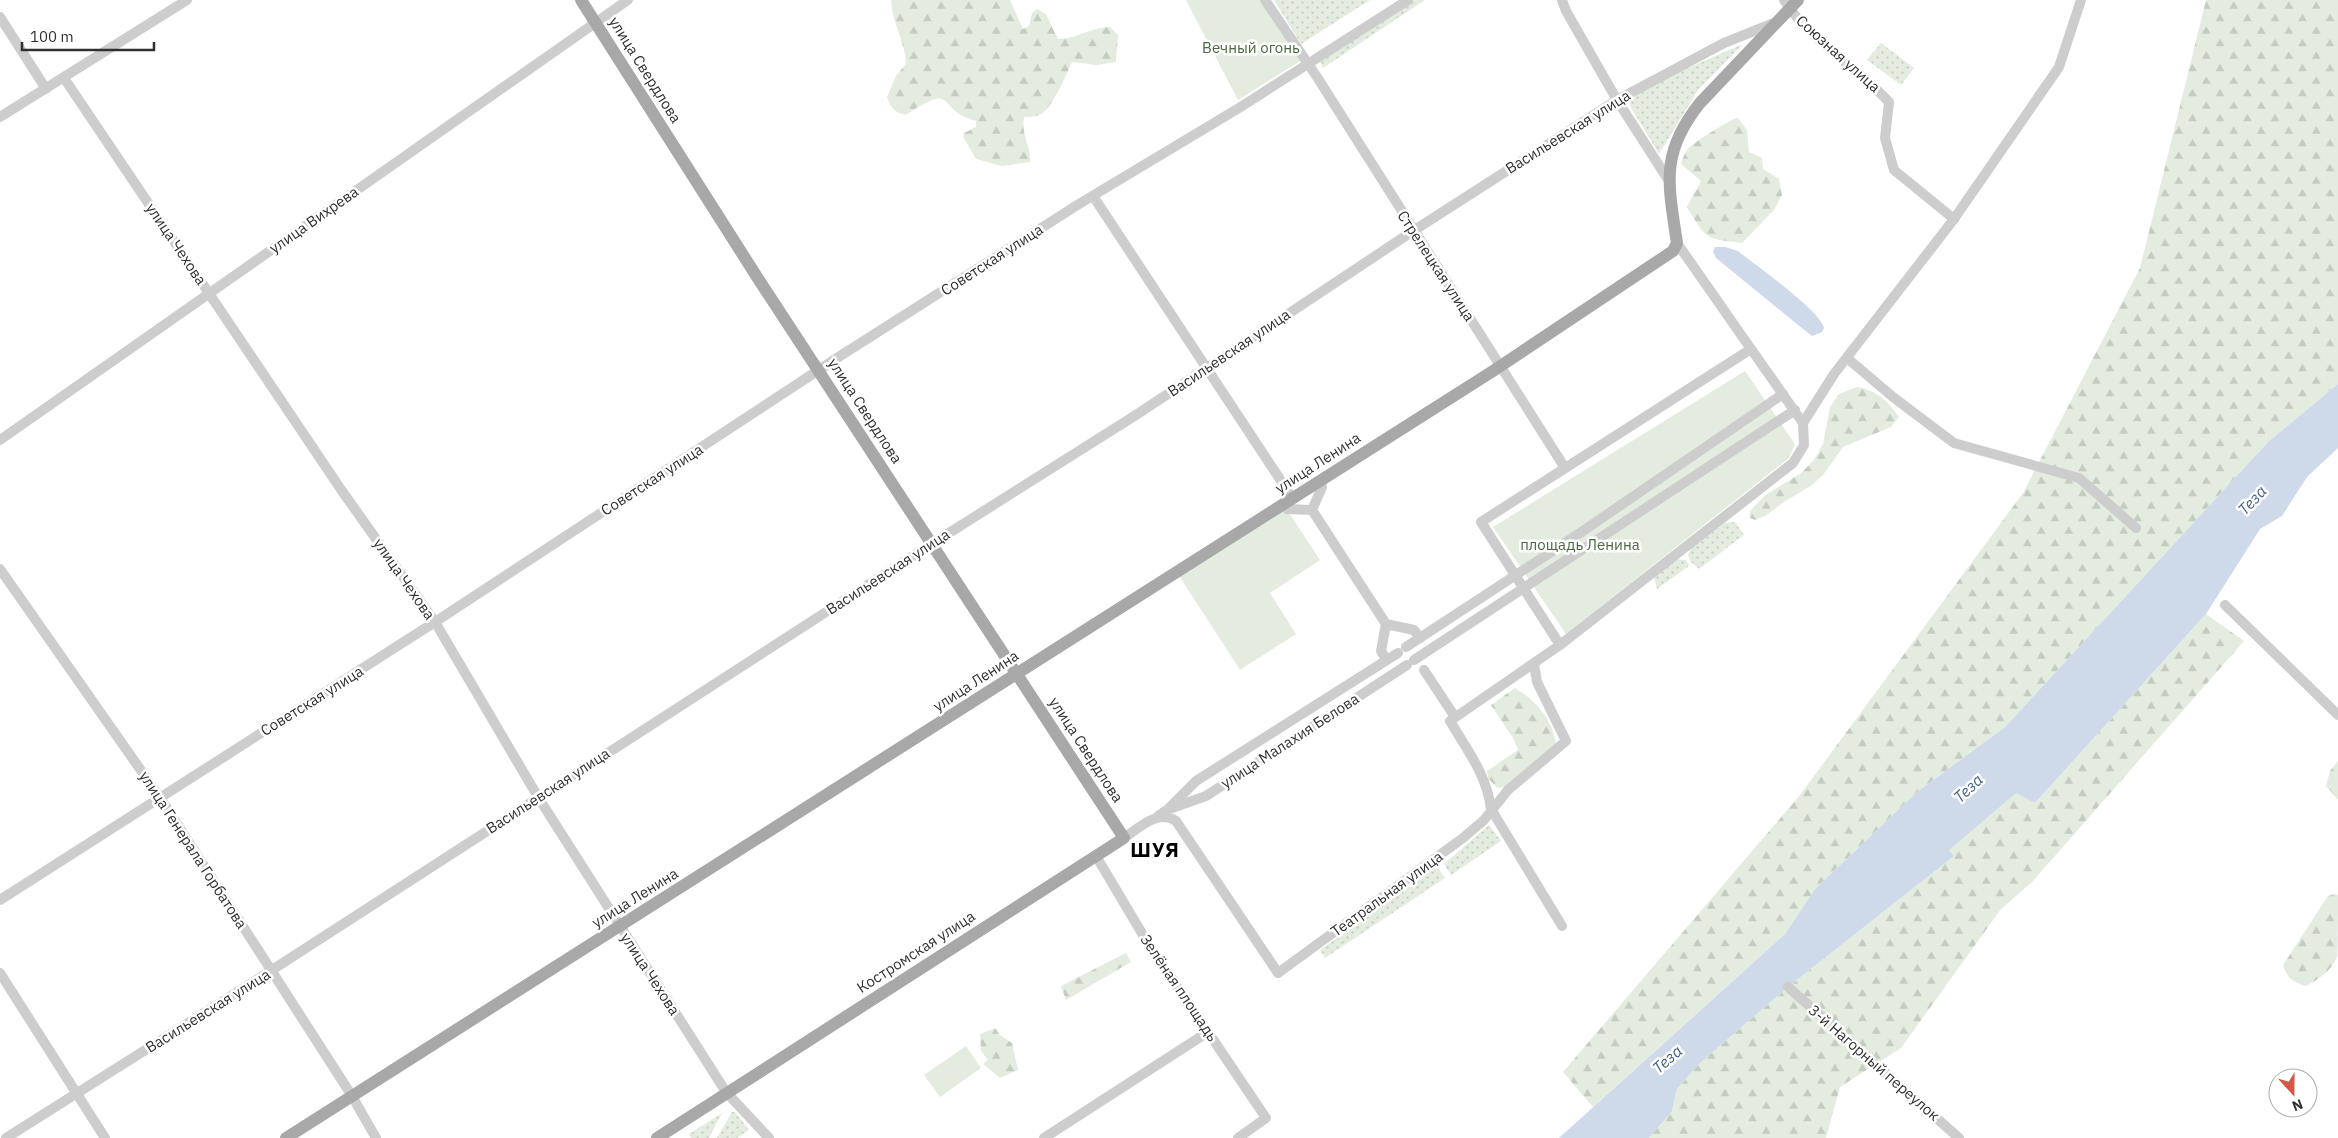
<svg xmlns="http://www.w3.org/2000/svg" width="2338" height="1138" font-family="'IBM Plex Sans',sans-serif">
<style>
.grass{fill:url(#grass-dots)}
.forest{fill:url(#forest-firs)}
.green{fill:#e4ece0}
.water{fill:#ced9ea}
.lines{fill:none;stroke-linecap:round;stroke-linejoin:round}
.minor{stroke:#cdcdcd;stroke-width:10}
.major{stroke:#a8a8a8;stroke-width:12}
.labels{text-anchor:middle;stroke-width:5;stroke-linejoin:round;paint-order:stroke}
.park-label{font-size:15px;fill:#4c6841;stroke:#fff}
.street-label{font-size:15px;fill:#303030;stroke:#fff}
.water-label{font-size:16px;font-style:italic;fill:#45628b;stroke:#fff}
.district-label{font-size:20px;font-weight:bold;letter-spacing:1px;fill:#000;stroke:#fff}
</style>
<defs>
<pattern id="grass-dots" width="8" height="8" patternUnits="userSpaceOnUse" patternTransform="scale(1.25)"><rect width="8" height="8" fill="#e4ece0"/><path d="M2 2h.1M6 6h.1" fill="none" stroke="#c4cbc0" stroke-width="1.8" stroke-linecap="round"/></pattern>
<pattern id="forest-firs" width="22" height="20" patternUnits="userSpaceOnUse" patternTransform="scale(1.25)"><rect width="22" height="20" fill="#e4ece0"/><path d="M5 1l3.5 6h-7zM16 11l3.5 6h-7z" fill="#c4cbc0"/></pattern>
</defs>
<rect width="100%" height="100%" fill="#fff"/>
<g class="grass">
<polygon points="1274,0 1370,0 1301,44"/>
<polygon points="1414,0 1425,0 1323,68 1320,61"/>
<polygon points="1881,43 1914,68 1901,85 1867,60"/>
<polygon points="1743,44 1698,90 1659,154 1630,106 1630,102 1644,87"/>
<polygon points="1735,522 1744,535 1699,569 1691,562 1688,555 1691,548 1725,523"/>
<polygon points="1676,559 1686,560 1689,566 1657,589 1654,577"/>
<polygon points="1489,825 1501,841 1451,875 1444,864"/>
<polygon points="1437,867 1445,878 1325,958 1320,950"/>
<polygon points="732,1112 735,1112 749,1130 737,1138 717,1138"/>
<polygon points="722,1113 709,1138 691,1138 689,1134"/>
</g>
<g class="forest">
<path d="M891,0H1010L1023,29L1029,26L1032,13L1037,9L1046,14L1058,39C1077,39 1091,27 1110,27L1118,35L1116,62L1097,65L1072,62C1066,75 1054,104 1043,113C1037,117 1031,117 1024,117C1021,138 1031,144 1030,162L1002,166L976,159L963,137L964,133L976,127V121C934,110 959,80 906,115C895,113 891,108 887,97L896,76L906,64C905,41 892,23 891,0Z"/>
<polygon points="2206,0 2338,0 2338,384 2269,441 2005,727 1917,792 1815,889 1785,934 1593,1107 1563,1072 1800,795 2023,493 2140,268"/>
<path d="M1738,118L1747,130L1749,152L1762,158L1763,169L1779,179L1782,195L1774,210L1742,243C1705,239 1706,239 1687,207L1701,181L1681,164C1683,159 1684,153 1688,149C1693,143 1730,119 1738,118Z"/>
<path d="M1857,387C1878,391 1888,401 1899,417L1891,427L1843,447L1823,475L1812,485L1784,502L1765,516L1755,520L1750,518V511L1764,496L1801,473L1814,460L1823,444L1830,407L1839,394Z"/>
<polygon points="2206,614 2244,641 2032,882 2001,909 1901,1048 1840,1087 1826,1138 1649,1138 1672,1111 1677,1089 1700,1063 1788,987 1954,856 1948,850 2016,792 2035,803"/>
<path d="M1515,688C1538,702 1554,721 1557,749L1505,787L1497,788L1488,778L1487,771L1518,750L1513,738L1491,705Z"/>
<polygon points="2338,761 2338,800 2326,786 2330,771"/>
<path d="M2335,894L2338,895C2338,907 2338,948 2337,957C2332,970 2318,980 2306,986C2293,982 2287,978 2283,965L2328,896Z"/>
<polygon points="1126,953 1131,962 1066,1000 1061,986"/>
<polygon points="995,1028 1000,1035 1012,1043 1018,1070 1000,1078 983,1064 988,1060 981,1051 980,1034"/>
</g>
<g class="green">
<polygon points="1186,0 1262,0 1302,60 1238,100"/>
<polygon points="1745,371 1795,444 1789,458 1566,634 1493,527"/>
<polygon points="1284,505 1320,560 1270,593 1296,634 1240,670 1176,571"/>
<polygon points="966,1046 981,1068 940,1097 924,1075"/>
</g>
<g class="water">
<path d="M1715,247H1725L1738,251C1755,265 1820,310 1824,328L1822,332L1812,336L1803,329L1716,258L1713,252Z"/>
<polygon points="2338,384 2338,448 2307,477 2282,516 2260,529 2206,614 2035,803 2016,793 1949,850 1954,856 1788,987 1700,1063 1677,1089 1672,1111 1649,1138 1559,1138 1785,934 1815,889 1917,792 2005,727 2269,441"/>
</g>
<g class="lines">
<g class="minor">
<polyline points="1265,0 1317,77 1565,468"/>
<polyline points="1562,0 1566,11 1617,100 1669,181"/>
<path d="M1784,0C1810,41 1856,66 1889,102L1885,138L1894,170L1954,219"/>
<polyline points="0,17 46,89"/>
<polyline points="64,78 342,491 435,622 538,797 726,1092 769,1138"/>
<polyline points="0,117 187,0"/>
<polyline points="1093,196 1293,499"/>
<polyline points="1677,243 1751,349"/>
<polygon points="1751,349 1803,423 1804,445 1793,463 1560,645 1481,522"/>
<polyline points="1847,358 1893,397 1954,443 2079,478 2136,528"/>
<polyline points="1803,423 1834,374 1954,219 2059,67 2081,0"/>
<polyline points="0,440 628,0"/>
<polyline points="1322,487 1312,510 1386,624 1414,630 1420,638"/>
<polyline points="1287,509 1312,510"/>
<polyline points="0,569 161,799 352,1096 376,1138"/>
<polyline points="2225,605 2338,715"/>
<polyline points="1386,624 1381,651 1386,659"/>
<path d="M1560,645L1450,721C1467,750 1487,775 1491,809L1562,926"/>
<polyline points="1406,647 1580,533 1783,394"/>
<polyline points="1414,660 1795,410"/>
<polyline points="1424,670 1455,717"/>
<polyline points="1172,808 1206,796 1407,665"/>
<polyline points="1158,816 1168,809 1196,781 1398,653"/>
<path d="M1124,838C1140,827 1158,809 1176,821L1278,973L1463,838L1484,820L1508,790L1566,741L1537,682L1534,664"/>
<polyline points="1096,856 1146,940 1266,1118 1238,1138"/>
<polyline points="0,900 435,622 837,358 1079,204 1239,108 1408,0"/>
<polyline points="0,973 105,1138"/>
<polyline points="1788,987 1959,1138"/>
<polyline points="6,1138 272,970 922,550 1136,415 1413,231 1617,100 1724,43 1774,23"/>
<polyline points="1044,1138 1208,1032"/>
</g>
<g class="major">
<polyline points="581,0 757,277 1124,838 657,1138"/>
<path d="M286,1138L1493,371L1673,251L1677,243C1668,183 1660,153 1700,103L1798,0"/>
</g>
</g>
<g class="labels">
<g class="park-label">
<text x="1251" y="53">Вечный огонь</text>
<text x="1580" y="550">площадь Ленина</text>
</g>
<g class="street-label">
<text transform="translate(1838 54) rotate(42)" y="5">Союзная улица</text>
<text transform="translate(645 70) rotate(58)" y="5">улица Свердлова</text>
<text transform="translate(1568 132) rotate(-32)" y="5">Васильевская улица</text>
<text transform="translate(314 220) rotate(-35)" y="5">улица Вихрева</text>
<text transform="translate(176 244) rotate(56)" y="5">улица Чехова</text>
<text transform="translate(992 260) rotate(-33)" y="5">Советская улица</text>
<text transform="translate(1436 266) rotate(57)" y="5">Стрелецкая улица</text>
<text transform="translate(1229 353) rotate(-34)" y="5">Васильевская улица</text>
<text transform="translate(865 411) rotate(57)" y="5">улица Свердлова</text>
<text transform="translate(1318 463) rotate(-33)" y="5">улица Ленина</text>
<text transform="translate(652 480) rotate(-33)" y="5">Советская улица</text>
<text transform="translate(888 572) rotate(-33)" y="5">Васильевская улица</text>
<text transform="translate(404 579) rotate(55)" y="5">улица Чехова</text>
<text transform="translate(976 681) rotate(-33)" y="5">улица Ленина</text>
<text transform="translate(312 701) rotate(-32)" y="5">Советская улица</text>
<text transform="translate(1290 741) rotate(-33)" y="5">улица Малахия Белова</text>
<text transform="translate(1086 750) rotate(57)" y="5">улица Свердлова</text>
<text transform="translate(548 791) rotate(-33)" y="5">Васильевская улица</text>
<text transform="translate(193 850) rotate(57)" y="5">улица Генерала Горбатова</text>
<text transform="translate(1387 894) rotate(-36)" y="5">Театральная улица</text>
<text transform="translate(635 898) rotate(-32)" y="5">улица Ленина</text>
<text transform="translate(916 952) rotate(-33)" y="5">Костромская улица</text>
<text transform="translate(650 974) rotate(57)" y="5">улица Чехова</text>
<text transform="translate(1179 988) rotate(56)" y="5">Зелёная площадь</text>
<text transform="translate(208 1011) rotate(-32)" y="5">Васильевская улица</text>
<text transform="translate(1874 1063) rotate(41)" y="5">3-й Нагорный переулок</text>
</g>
<g class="water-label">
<text transform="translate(2252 500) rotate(-47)" y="6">Теза</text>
<text transform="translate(1968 788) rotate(-43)" y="6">Теза</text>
<text transform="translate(1667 1059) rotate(-41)" y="6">Теза</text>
</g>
<g class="district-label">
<text x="1155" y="857">ШУЯ</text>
</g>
</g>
<g transform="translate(2293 1093) rotate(159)"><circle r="24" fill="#ffffff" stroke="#acacac"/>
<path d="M0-4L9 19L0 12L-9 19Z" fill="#d55745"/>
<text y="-8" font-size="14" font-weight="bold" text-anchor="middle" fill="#303030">N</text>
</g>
<path d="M22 42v8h132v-8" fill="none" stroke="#303030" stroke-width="2.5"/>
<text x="30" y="42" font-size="15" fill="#303030" stroke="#ffffff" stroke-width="4" paint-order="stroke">100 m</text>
</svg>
